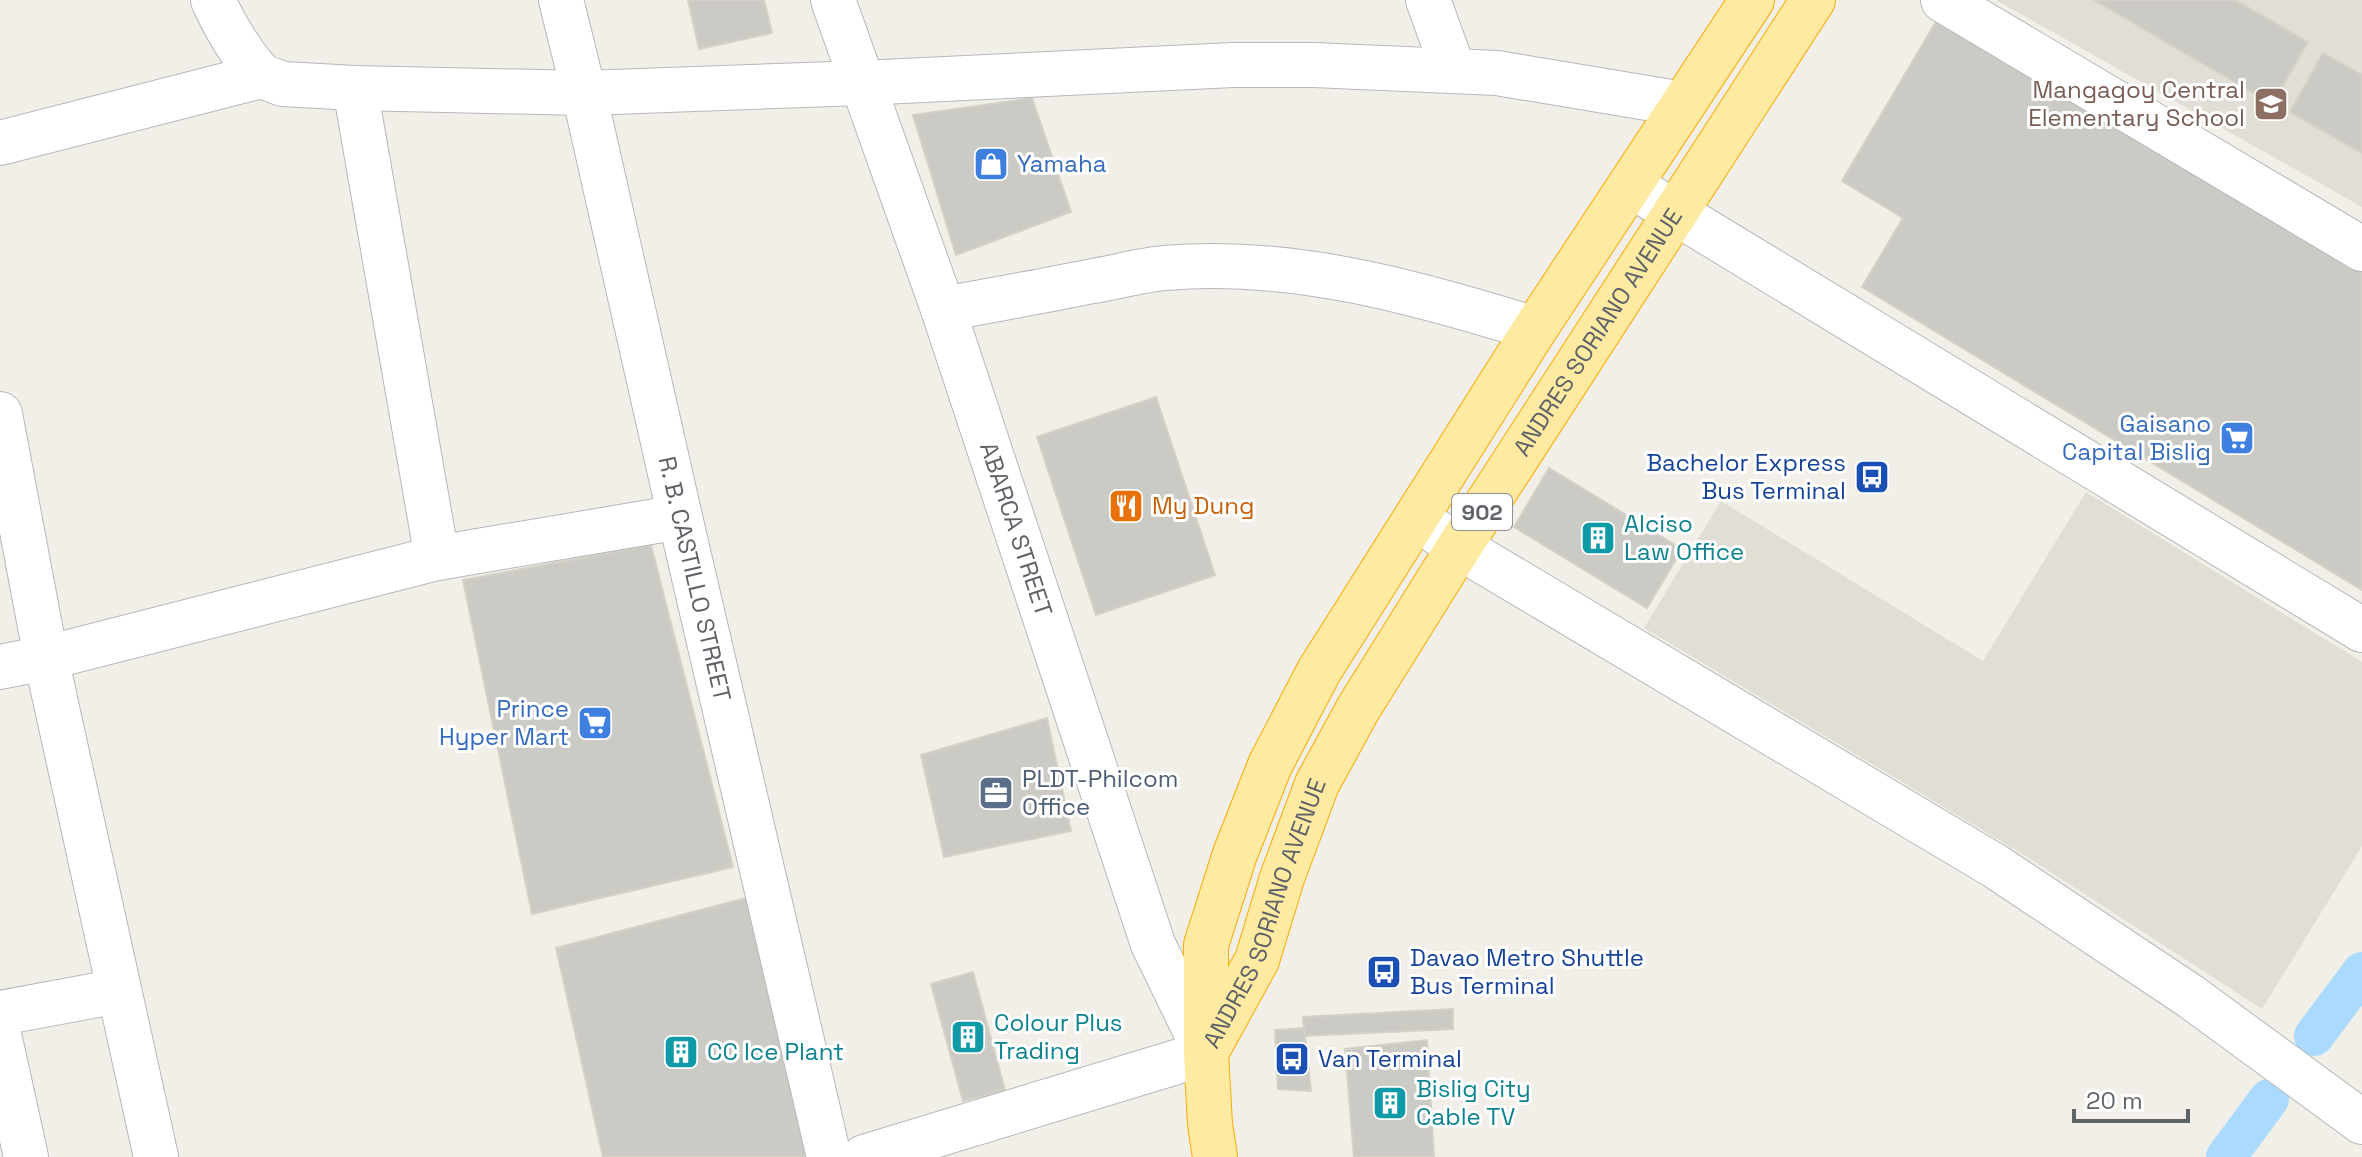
<svg xmlns="http://www.w3.org/2000/svg" width="2362" height="1157" font-family="'Space Grotesk',sans-serif">
<style>
.education{fill:#e1ded6}
.lines{fill:none;stroke-linecap:round;stroke-linejoin:round}
.canal{stroke:#aadaff;stroke-width:40}
.building{fill:#cccac5;stroke:#d6d1c6;stroke-width:2}
.minor-casing{stroke:#b5b8bc;stroke-width:46}
.tertiary-casing{stroke:#b5b8bc;stroke-width:46}
.trunk-casing{stroke:#f9ab00;stroke-width:46}
.minor{stroke:#fff;stroke-width:44}
.tertiary{stroke:#fff;stroke-width:44}
.trunk{stroke:#feeaa1;stroke-width:44}
.labels{text-anchor:middle;stroke-width:6;stroke-linejoin:round;paint-order:stroke}
.shield{fill:#fff;stroke:#8f9295;stroke-width:2}
.shield-label{font-size:22px;font-weight:bold;fill:#5f6368}
.education-label{font-size:24px;fill:#785e54;stroke:#fff;text-anchor:end}
.shop-label{font-size:24px;fill:#366cbe;stroke:#fff;text-anchor:end}
.street-label{font-size:24px;fill:#5f6368;stroke:#fff}
.transit-label{font-size:24px;fill:#164399;stroke:#fff;text-anchor:start}
.food-label{font-size:24px;fill:#c56008;stroke:#fff;text-anchor:start}
.culture-label{font-size:24px;fill:#0d838f;stroke:#fff;text-anchor:start}
.service-label{font-size:24px;fill:#4e5e75;stroke:#fff;text-anchor:start}
</style>
<rect width="100%" height="100%" fill="#f1efe8"/>
<g class="education">
<polygon points="1996,0 2362,0 2362,207"/>
<polygon points="2086,492 2362,662 2362,846 2262,1009 2021,853 1644,628 1721,501 1983,661"/>
</g>
<g class="lines">
<g class="canal">
<polyline points="2314,1036 2362,972"/>
<polyline points="2226,1157 2269,1099"/>
</g>
</g>
<g class="building">
<polygon points="688,0 764,0 772,33 699,49"/>
<polygon points="2094,0 2235,0 2308,42 2272,104"/>
<polygon points="1940,15 2362,270 2362,590 1862,287 1903,218 1842,181"/>
<polygon points="2323,53 2362,75 2362,153 2290,112"/>
<polygon points="1032,98 1071,212 956,255 913,115"/>
<polygon points="1156,397 1215,575 1096,615 1037,437"/>
<polygon points="1549,468 1682,549 1647,608 1514,527"/>
<polygon points="651,545 733,867 532,914 463,580"/>
<polygon points="1047,718 1071,831 944,857 921,755"/>
<polygon points="746,898 809,1157 603,1157 556,948"/>
<polygon points="973,972 1005,1090 963,1101 931,984"/>
<polygon points="1453,1009 1453,1029 1304,1036 1303,1017"/>
<polygon points="1304,1028 1311,1091 1278,1089 1275,1030"/>
<polygon points="1427,1040 1434,1157 1354,1157 1345,1049"/>
</g>
<g class="lines">
<g class="minor-casing">
<g id="minor">
<path d="M213,0C226,29 240,52 261,76"/>
<polyline points="1428,0 1453,69"/>
<polyline points="1943,0 2362,249"/>
<polyline points="355,88 437,558"/>
<polyline points="0,143 261,76 283,84 355,88 584,93 861,83 1233,65 1313,65 1497,73 1683,104"/>
<polyline points="1630,185 2362,630"/>
<path d="M943,309C993,300 1043,291 1093,281C1117,277 1141,270 1165,268C1291,257 1416,292 1535,329"/>
<polyline points="0,414 46,658 156,1157"/>
<polyline points="1416,518 1459,547 1995,866 2190,996 2362,1122"/>
<polyline points="0,667 46,658 437,558 680,517"/>
<polyline points="0,1013 119,991"/>
<polyline points="0,1039 26,1157"/>
<polyline points="864,1157 1206,1053"/>
</g>
</g>
<g class="tertiary-casing">
<g id="tertiary">
<path id="s1" d="M561,0L584,93L680,517L829,1157"/>
<path id="s2" d="M833,0L943,309L1153,944L1206,1053"/>
</g>
</g>
<g class="trunk-casing">
<g id="trunk">
<path id="s3" d="M1207,1051L1257,960L1282,878L1317,784L1358,709L1459,547L1813,0"/>
<polyline points="1215,1157 1210,1124 1206,1053 1206,945 1235,854 1270,765 1319,671 1535,329 1752,0"/>
</g>
</g>
<use href="#minor" class="minor"/>
<use href="#tertiary" class="tertiary"/>
<use href="#trunk" class="trunk"/>
</g>
<defs>
<g id="school-square" transform="scale(1.8)"><rect x="-9" y="-9" width="18" height="18" rx="4" fill="#8d6e63" stroke="#fff"/><path d="M0-5L7-2L0 1L-7-2ZM-4 1L0 2.5L4 1V4Q0 6-4 4Z" fill="#fff"/></g>
<g id="shop-square" transform="scale(1.8)"><rect x="-9" y="-9" width="18" height="18" rx="4" fill="#3f7fe0" stroke="#fff"/><path d="M-5-2.5h2.3a2.7 3.5 0 0 1 5.4 0H5L5.5 6h-11ZM-1.5-2.5h3a1.5 2.3 0 0 0-3 0Z" fill="#fff"/></g>
<g id="supermarket-square" transform="scale(1.8)"><rect x="-9" y="-9" width="18" height="18" rx="4" fill="#3f7fe0" stroke="#fff"/><path d="M-6-5.5h2.5l.6 2H6L4.5 2H-2.5L-4.4-4H-6ZM-1.5 3.2a1.3 1.3 0 1 0 .1 0ZM3 3.2a1.3 1.3 0 1 0 .1 0Z" fill="#fff"/></g>
<g id="bus-square" transform="scale(1.8)"><rect x="-9" y="-9" width="18" height="18" rx="4" fill="#1a4fb4" stroke="#fff"/><path d="M-5-6H5V4H4V6H2V4H-2V6H-4V4H-5ZM-3.5-4V0h7V-4ZM-3.5 1.2v1.5H-2V1.2ZM2 1.2v1.5H3.5V1.2Z" fill="#fff"/></g>
<g id="restaurant-square" transform="scale(1.8)"><rect x="-9" y="-9" width="18" height="18" rx="4" fill="#e8710a" stroke="#fff"/><path d="M-5-6h1v4h1v-4h1v4h1v-4h1v5L-1.5 .5V6h-2V.5L-5-1ZM5-6V6H3V1.5H1.5Q1.5-4 5-6Z" fill="#fff"/></g>
<g id="building-square" transform="scale(1.8)"><rect x="-9" y="-9" width="18" height="18" rx="4" fill="#0f9aa8" stroke="#fff"/><path d="M-4-6H4V6H1V3H-1V6H-4ZM-2.5-4.3h1.7v1.8h-1.7ZM.8-4.3h1.7v1.8H.8ZM-2.5-1h1.7V.8h-1.7ZM.8-1h1.7V.8H.8Z" fill="#fff"/></g>
<g id="office-square" transform="scale(1.8)"><rect x="-9" y="-9" width="18" height="18" rx="4" fill="#5c6f8a" stroke="#fff"/><path d="M-6-3h4V-5.5h4V-3h4V5H-6ZM-1-4.5V-3h2v-1.5ZM-6 0V1H6V0Z" fill="#fff"/></g>
</defs>
<g fill-rule="evenodd">
<use href="#school-square" x="2271" y="104"/>
<use href="#shop-square" x="991" y="164"/>
<use href="#supermarket-square" x="2237" y="438"/>
<use href="#bus-square" x="1872" y="477"/>
<use href="#restaurant-square" x="1126" y="506"/>
<use href="#building-square" x="1598" y="538"/>
<use href="#supermarket-square" x="595" y="723"/>
<use href="#office-square" x="996" y="793"/>
<use href="#bus-square" x="1384" y="972"/>
<use href="#building-square" x="968" y="1037"/>
<use href="#building-square" x="681" y="1052"/>
<use href="#bus-square" x="1292" y="1059"/>
<use href="#building-square" x="1390" y="1103"/>
</g>
<g class="labels">
<rect class="shield" x="1452" y="494" width="60" height="36" rx="6"/>
<g class="shield-label">
<text x="1482" y="520">902</text>
</g>
<g class="education-label">
<text x="2245" y="98">Mangagoy Central<tspan x="2245" dy="28">Elementary School</tspan></text>
</g>
<g class="shop-label">
<text x="1017" y="172" text-anchor="start">Yamaha</text>
<text x="2211" y="432">Gaisano<tspan x="2211" dy="28">Capital Bislig</tspan></text>
<text x="569" y="717">Prince<tspan x="569" dy="28">Hyper Mart</tspan></text>
</g>
<g class="street-label">
<text dy="8" stroke="none"><textPath href="#s3" startOffset="822">ANDRES SORIANO AVENUE</textPath></text>
<text dy="8" stroke="none"><textPath href="#s2" startOffset="560">ABARCA STREET</textPath></text>
<text dy="8" stroke="none"><textPath href="#s1" startOffset="594">R. B. CASTILLO STREET</textPath></text>
<text dy="8" stroke="none"><textPath href="#s3" startOffset="150">ANDRES SORIANO AVENUE</textPath></text>
</g>
<g class="transit-label">
<text x="1846" y="471" text-anchor="end">Bachelor Express<tspan x="1846" dy="28">Bus Terminal</tspan></text>
<text x="1410" y="966">Davao Metro Shuttle<tspan x="1410" dy="28">Bus Terminal</tspan></text>
<text x="1318" y="1067">Van Terminal</text>
</g>
<g class="food-label">
<text x="1152" y="514">My Dung</text>
</g>
<g class="culture-label">
<text x="1624" y="532">Alciso<tspan x="1624" dy="28">Law Office</tspan></text>
<text x="994" y="1031">Colour Plus<tspan x="994" dy="28">Trading</tspan></text>
<text x="707" y="1060">CC Ice Plant</text>
<text x="1416" y="1097">Bislig City<tspan x="1416" dy="28">Cable TV</tspan></text>
</g>
<g class="service-label">
<text x="1022" y="787">PLDT-Philcom<tspan x="1022" dy="28">Office</tspan></text>
</g>
</g>
<path d="M2074 1109v12h114v-12" fill="none" stroke="#5f6368" stroke-width="4"/>
<text x="2086" y="1109" font-size="24" fill="#5f6368" stroke="#ffffff" stroke-width="6" paint-order="stroke">20 m</text>
</svg>
